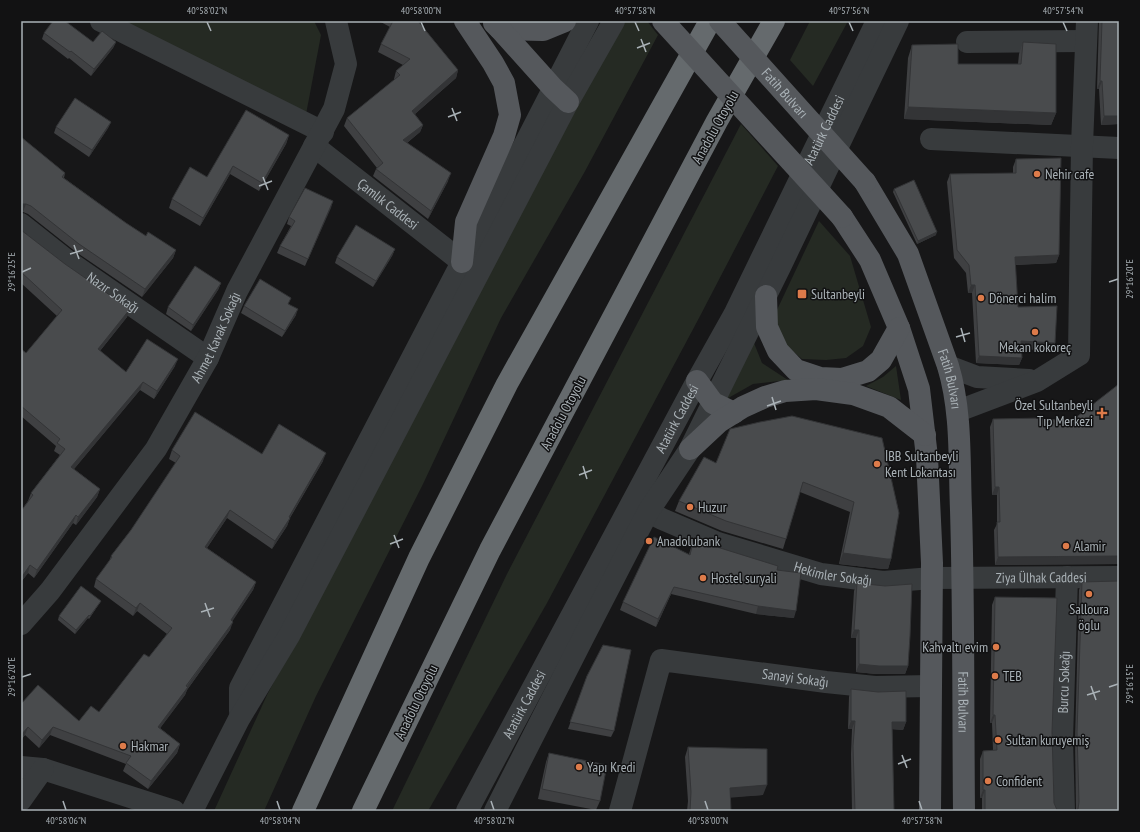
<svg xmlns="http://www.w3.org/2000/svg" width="1140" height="832" font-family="'PT Sans Narrow',sans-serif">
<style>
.green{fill:#252a23}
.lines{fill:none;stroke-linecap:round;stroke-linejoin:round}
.minor{stroke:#383b3d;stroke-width:22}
.major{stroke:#55585c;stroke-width:22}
.highway{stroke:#656a6d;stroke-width:22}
.major-bridge{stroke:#55585c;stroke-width:22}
.wall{fill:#3f4042}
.shaded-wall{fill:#333436}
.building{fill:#494b4d;stroke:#333436}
.ticks{fill:none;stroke:#aab2b7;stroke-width:1.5}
.poi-dot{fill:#dd7b4a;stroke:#121213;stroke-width:1.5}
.labels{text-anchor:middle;stroke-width:3;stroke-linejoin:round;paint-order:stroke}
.street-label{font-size:14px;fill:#aab2b7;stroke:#121213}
.poi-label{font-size:14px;fill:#aab2b7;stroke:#121213;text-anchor:start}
.neatline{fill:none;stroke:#aab2b7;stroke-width:1.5}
.ticks-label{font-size:10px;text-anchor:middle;fill:#aab2b7}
</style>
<rect width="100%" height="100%" fill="#171718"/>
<g class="green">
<polygon points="127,21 314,21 321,35 304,125 126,24"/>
<polygon points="625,21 647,21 658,35 584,173 501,318 423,484 316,696 264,811 214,811 267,695 388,466 548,155"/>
<polygon points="810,21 848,21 813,86 790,60"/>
<polygon points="741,124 778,166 699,318 547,603 428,811 392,811 507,574"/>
<polygon points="819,221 850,256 871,327 863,346 846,358 826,360 802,359 789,348 779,335 776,312"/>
<polygon points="752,338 762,363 788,380 753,384 723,401"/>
<polygon points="896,366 901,400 866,386 883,377"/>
</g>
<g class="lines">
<g class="minor">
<polyline points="101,21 323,132"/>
<polyline points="967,42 1086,41"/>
<polyline points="931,139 1119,148"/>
<path id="s1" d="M314,146L462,262"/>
<path id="s2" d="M21,224L69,262L208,358"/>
<polyline points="948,366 977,377 1029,380"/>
<polyline points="958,411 1037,381 1079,355 1082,145 1087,21"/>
<path id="s3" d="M648,512L662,519L718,543L821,574L883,582L932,578L1119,577"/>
<path id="s4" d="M21,624L50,591L156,449L208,358L237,291L334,109L346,64L336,21"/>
<polyline points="240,711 240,688 462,262 490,212 588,21"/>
<polyline points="21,767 43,769 174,811"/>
<polyline points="21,800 43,769"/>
<polyline points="192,811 239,719 290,634 568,102 614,21"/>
<path id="s5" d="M467,811L697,381L734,315L877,21"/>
<polyline points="495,811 584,636 648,512 690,449 780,267 898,21"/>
<path id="s6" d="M620,811L661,660L826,682L875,687L931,686"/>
<path id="s7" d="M1064,811L1062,740L1067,577"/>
</g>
<g class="major">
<polyline points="494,23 500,29 543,30 565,21"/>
<polyline points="500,29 553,88 568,102"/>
<path id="s8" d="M865,182L908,254L948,366C962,412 959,462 961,510C964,611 963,711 964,811"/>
<polyline points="842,217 870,260 899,328 919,389 927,457 932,563 930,811"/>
<polyline points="462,262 466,222 504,136 510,115 504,83 493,63 465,21"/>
<polyline points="766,296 767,327 778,351 796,370 820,378 842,379 868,371 881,360 899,328"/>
<polyline points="697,381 713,403 734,413"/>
<polyline points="690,449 719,422 743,407 765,397 785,391 816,389 853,394 889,407 925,435"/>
</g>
<g class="highway">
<polyline points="303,811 419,558 507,384 710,21"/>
<polyline points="363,811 490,550 717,121 774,21"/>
</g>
<g class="major-bridge">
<polyline points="663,21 842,217"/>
<path id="s9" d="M720,21L865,182"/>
</g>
</g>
<g class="wall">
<polygon points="379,21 418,21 435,42 458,70 456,78 415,114 423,125 420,132 407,143 448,181 428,219 373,176 376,169 377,168 344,126 347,118 394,80 394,79 396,71 403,65 378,52 381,44 390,27"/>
<polygon points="1099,21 1119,21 1119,124 1101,125 1099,89 1097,89"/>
<polygon points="44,33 93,42 116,42 113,48 91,76 69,58 68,59 42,39"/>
<polygon points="1023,42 1056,113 1051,125 904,119 908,58 912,45 958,64 1018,64 1019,54"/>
<polygon points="111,122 108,128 89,157 54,133 56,127"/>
<polygon points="289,135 286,144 259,191 230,174 200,226 169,208 172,199 207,177"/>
<polygon points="21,137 65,173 64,178 126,223 146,236 176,250 173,258 142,297 76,252 28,214 23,212"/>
<polygon points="1016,159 1059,255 1056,263 1015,265 1018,307 1055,343 1052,350 1021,349 1022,358 1019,365 976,363 972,293 968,293 966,273 954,258 947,182 950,174 1013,173 1013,167"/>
<polygon points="894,189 936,235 917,244 893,192"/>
<polygon points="333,201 305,266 277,253 280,246 291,226 287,224 289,217"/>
<polygon points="21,230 65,264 130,309 127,317 100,351 126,372 175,366 154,399 140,390 74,469 100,489 97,497 76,525 73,523 34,578 28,573 21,582 21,511 28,501 31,493 60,455 54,451 56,446 21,416 21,349 26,353 57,316 21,283"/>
<polygon points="395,249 392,256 373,287 335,263 337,257"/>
<polygon points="221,283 218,290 191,331 166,314 168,307"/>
<polygon points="289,304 296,315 282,337 241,313 244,306"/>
<polygon points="993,419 1044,420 1119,564 995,565 994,530 997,524 997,495 992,495 990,427"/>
<polygon points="882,438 891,559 888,569 883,569 839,564 850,512 800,492 786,539 783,549 722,531 675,511 679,501"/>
<polygon points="172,450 262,454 323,461 290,518 287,526 272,549 227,518 207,548 256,582 253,590 232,621 230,630 187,690 185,695 160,728 180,744 177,753 148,789 123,771 126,764 50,735 39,748 25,735 21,740 21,704 79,721 99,712 149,657 167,634 137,611 133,616 94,587 96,579 109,562 111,556 131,530 176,463 169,459"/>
<polygon points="694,538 717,547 777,570 794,618 756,614 671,594 656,627 620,610 623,602 689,554"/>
<polygon points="1082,582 1119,811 1076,810 1075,740 1079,590"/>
<polygon points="857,583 908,666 905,674 876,674 856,672 856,638 851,638 854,591"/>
<polygon points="995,597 1052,732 1054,803 1057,810 1058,811 982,811 982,798 980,798 980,759 983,751 993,750 992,723 990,723 992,605"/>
<polygon points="101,601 89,619 88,618 75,634 58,620 59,616"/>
<polygon points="587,676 614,731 611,737 568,729"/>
<polygon points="851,689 906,722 903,730 892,729 894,811 852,811 851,754 852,729 848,729 849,697"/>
<polygon points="688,747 763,795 730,797 731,811 687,811 688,801 685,757"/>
<polygon points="549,753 600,801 596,810 538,799 546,762"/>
</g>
<g class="shaded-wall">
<polygon points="116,42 113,48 91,76 94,69"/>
<polygon points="458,70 456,78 409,119 412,111"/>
<polygon points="1100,81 1102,81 1099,89 1097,89"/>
<polygon points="908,107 1056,113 1051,125 904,119"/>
<polygon points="1104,116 1119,116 1119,124 1101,125"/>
<polygon points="111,122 108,128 89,157 92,150"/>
<polygon points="423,125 420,132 400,148 403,140"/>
<polygon points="289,135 286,144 259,191 262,183"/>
<polygon points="233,166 230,174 200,226 203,218"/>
<polygon points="451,173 448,181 428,219 431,211"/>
<polygon points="333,201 331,208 305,266 308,259"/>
<polygon points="21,204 26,204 23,212 21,212"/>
<polygon points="937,232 936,235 917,244 918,241"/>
<polygon points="395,249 392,256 373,287 376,281"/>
<polygon points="176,250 173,258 142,297 145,289"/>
<polygon points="1059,255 1056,263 1012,265 1015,257"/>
<polygon points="221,283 218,290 191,331 193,325"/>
<polygon points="971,285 975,285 972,293 968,293"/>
<polygon points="130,309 127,317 95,357 98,349"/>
<polygon points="298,309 296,315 282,337 285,331"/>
<polygon points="1021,341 1055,343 1052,350 1018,349"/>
<polygon points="979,356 1022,358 1019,365 976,363"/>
<polygon points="178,359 175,366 154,399 157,391"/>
<polygon points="143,382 140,390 69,475 71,467"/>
<polygon points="326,453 323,461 286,524 290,518 287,526 272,549 275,541"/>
<polygon points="995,487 999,487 997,495 992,495"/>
<polygon points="100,489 97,497 76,525 78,517"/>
<polygon points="230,510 227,518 202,555 205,547"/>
<polygon points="76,515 73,523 34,578 37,570"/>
<polygon points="843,553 891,559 888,569 883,569 839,564"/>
<polygon points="1119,556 1119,564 995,565 998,557"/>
<polygon points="30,565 28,573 21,582 21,578"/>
<polygon points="256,582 253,590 228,628 231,620"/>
<polygon points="674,587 671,594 656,627 658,619"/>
<polygon points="140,603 137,611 133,616 136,608"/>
<polygon points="758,606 796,611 794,618 756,614"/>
<polygon points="89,615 88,618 75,634 76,630"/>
<polygon points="233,622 230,630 187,690 185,695 155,735 158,727"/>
<polygon points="854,630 859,630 856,638 851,638"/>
<polygon points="859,664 908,666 905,674 876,674 856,672"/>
<polygon points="993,715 995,715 992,723 990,723"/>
<polygon points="851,721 855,721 852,729 848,729"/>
<polygon points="892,722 906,722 903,730 889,729"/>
<polygon points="28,727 25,735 21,740 21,735"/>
<polygon points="53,727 50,735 39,748 42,740"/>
<polygon points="180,744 177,753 148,789 151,781"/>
<polygon points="767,785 763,795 727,798 730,788"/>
<polygon points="983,790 985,790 982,798 980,798"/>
</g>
<g class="building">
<polygon points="53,21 65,21 93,42 102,31 116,42 94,69 71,51 70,52 44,33"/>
<polygon points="393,21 418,21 435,42 458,70 412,111 423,125 403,140 451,173 431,211 376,169 383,163 347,118 400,75 396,71 410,59 381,44"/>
<polygon points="1102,21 1119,21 1119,116 1104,116 1102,81 1100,81"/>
<polygon points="1023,42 1056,44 1056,113 908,107 912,45 958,44 958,64 1021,64"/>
<polygon points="75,98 111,122 92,150 56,127"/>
<polygon points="246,110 289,135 262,183 233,166 203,218 172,199 190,167 207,177"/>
<polygon points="21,137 65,173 62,177 126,223 146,236 148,232 176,250 145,289 79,244 31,206 26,204 21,204"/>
<polygon points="1061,158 1059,255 1015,257 1018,307 1057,306 1055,343 1021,341 1022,358 979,356 975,285 971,285 969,265 957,250 950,174 1016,173 1016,159"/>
<polygon points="914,180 937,232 918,241 894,189"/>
<polygon points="305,188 333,201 308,259 280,246 295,221 289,217"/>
<polygon points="356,225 395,249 376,281 337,257"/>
<polygon points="21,230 65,264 130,309 98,349 126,372 147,339 178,359 157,391 143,382 71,467 100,489 78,517 76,515 37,570 30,565 21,578 21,511 33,495 31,493 65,449 57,443 60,439 21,406 21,349 26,353 62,310 21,272"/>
<polygon points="195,266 221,283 193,325 168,307"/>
<polygon points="260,279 291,298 288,304 298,309 285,331 244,306"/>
<polygon points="1119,384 1119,556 998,557 997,522 1000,522 999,487 995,487 993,419 1044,418 1044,420 1074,419"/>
<polygon points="195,412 262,454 279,424 326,453 289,517 290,518 275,541 230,510 205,547 256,582 231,620 233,622 186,686 188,687 158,727 180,744 151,781 126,763 131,756 53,727 42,740 28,727 21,735 21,704 38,685 79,721 91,706 99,712 144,654 149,657 172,628 140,603 136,608 96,579 112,557 111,556 131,530 180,456 172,450"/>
<polygon points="792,416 882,438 899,513 891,559 887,559 843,553 854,502 803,482 786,539 726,521 679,501 704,457 716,463 730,429 760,422"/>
<polygon points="654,537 690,555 694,538 717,547 778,566 777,570 801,573 796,611 758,606 674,587 658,619 623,602"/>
<polygon points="1119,581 1119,811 1075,811 1078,809 1079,802 1077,732 1082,582"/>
<polygon points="857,583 885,586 912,584 910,636 908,666 879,666 859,664 859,630 854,630"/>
<polygon points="81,586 101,601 90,616 89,615 76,630 59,616"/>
<polygon points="995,597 1057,598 1052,732 1054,803 1057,810 1058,811 985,811 985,790 983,790 983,751 997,750 995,715 993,715"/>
<polygon points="603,645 631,650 614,731 570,722 587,676"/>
<polygon points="851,689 878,692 906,691 906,722 892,722 894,811 855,811 853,746 855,721 851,721"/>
<polygon points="688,747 767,749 767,785 730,788 731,811 690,811 691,792"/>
<polygon points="549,753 607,765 600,801 542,789"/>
</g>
<path class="ticks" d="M207,22L211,31M421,22L425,31M635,22L639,31M849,22L853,31M1063,22L1067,31M641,39L646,52M637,48L650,43M452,108L457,121M448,117L461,112M263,177L268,190M259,186L272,181M74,245L79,259M70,254L83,250M22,272L31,268M1109,282L1118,279M961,328L965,342M956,337L970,333M772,397L776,410M767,406L781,401M583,466L587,479M579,475L592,470M394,535L399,548M390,544L403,539M205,603L210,617M201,612L214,608M22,677L31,674M1091,686L1096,700M1109,687L1118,684M1087,695L1100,691M902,755L907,768M898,764L911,759M63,801L66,810M277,801L280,810M491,801L494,810M705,801L708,810M919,801L922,810"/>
<g class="poi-dot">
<circle cx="1037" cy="174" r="4"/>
<rect x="797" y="289" width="10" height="10" rx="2"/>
<circle cx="981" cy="298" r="4"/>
<circle cx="1035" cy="332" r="4"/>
<path d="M1100 407h4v4h4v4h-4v4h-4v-4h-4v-4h4z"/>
<circle cx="877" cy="464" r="4"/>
<circle cx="690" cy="507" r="4"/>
<circle cx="649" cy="541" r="4"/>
<circle cx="1066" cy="546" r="4"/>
<circle cx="703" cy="578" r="4"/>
<circle cx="1089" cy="594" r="4"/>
<circle cx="996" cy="647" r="4"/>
<circle cx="995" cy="676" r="4"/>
<circle cx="998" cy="740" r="4"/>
<circle cx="123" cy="746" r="4"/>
<circle cx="579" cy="767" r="4"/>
<circle cx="988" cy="781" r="4"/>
</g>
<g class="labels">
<g class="street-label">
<text dy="5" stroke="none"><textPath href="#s9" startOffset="97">Fatih Bulvarı</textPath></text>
<text transform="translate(715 127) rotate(-61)" y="5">Anadolu Otoyolu</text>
<text dy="5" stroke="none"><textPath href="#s5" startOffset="769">Atatürk Caddesi</textPath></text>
<text dy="5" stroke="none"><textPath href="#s1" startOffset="94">Çamlık Caddesi</textPath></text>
<text dy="5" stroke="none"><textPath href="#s2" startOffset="115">Nazır Sokağı</textPath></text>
<text dy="5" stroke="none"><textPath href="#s4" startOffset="348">Ahmet Kavak Sokağı</textPath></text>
<text dy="5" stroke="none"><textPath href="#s8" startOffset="216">Fatih Bulvarı</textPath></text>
<text transform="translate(563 413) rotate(-62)" y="5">Anadolu Otoyolu</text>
<text dy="5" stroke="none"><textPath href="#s5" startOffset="445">Atatürk Caddesi</textPath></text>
<text dy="5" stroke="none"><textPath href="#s3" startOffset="196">Hekimler Sokağı</textPath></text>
<text dy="5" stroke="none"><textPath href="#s3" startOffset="405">Ziya Ülhak Caddesi</textPath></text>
<text dy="5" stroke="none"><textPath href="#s6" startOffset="292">Sanayi Sokağı</textPath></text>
<text dy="5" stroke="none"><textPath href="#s7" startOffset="129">Burcu Sokağı</textPath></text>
<text transform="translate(416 702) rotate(-64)" y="5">Anadolu Otoyolu</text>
<text dy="5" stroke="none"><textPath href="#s8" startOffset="540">Fatih Bulvarı</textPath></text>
<text dy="5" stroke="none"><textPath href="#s5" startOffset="121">Atatürk Caddesi</textPath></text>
</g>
<g class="poi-label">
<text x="1045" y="179">Nehir cafe</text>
<text x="811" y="299">Sultanbeyli</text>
<text x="989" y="303">Dönerci halim</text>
<text x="1035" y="352" text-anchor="middle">Mekan kokoreç</text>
<text x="1093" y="410" text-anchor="end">Özel Sultanbeyli<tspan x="1093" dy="16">Tıp Merkezi</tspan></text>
<text x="885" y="461">İBB Sultanbeyli<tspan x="885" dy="16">Kent Lokantası</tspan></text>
<text x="698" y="512">Huzur</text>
<text x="657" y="546">Anadolubank</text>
<text x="1074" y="551">Alamir</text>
<text x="711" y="583">Hostel suryali</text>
<text x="1089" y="614" text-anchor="middle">Salloura<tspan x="1089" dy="16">öglu</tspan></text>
<text x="988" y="652" text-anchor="end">Kahvaltı evim</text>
<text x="1003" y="681">TEB</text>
<text x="1006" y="745">Sultan kuruyemiş</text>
<text x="131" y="751">Hakmar</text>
<text x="587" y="772">Yapı Kredi</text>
<text x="996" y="786">Confident</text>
</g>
</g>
<rect width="1140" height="832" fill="none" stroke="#121213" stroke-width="44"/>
<rect x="22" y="22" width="1096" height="788" class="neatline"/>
<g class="ticks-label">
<text x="207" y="14">40°58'02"N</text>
<text x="421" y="14">40°58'00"N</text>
<text x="635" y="14">40°57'58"N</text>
<text x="849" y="14">40°57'56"N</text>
<text x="1063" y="14">40°57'54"N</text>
<text transform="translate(11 272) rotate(-90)" y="4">29°16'25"E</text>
<text transform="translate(1129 279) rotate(-90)" y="4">29°16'20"E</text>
<text transform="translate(11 677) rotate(-90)" y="4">29°16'20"E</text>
<text transform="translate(1129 684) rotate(-90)" y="4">29°16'15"E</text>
<text x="66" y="824">40°58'06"N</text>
<text x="280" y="824">40°58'04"N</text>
<text x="494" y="824">40°58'02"N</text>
<text x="708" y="824">40°58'00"N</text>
<text x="922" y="824">40°57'58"N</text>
</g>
</svg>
